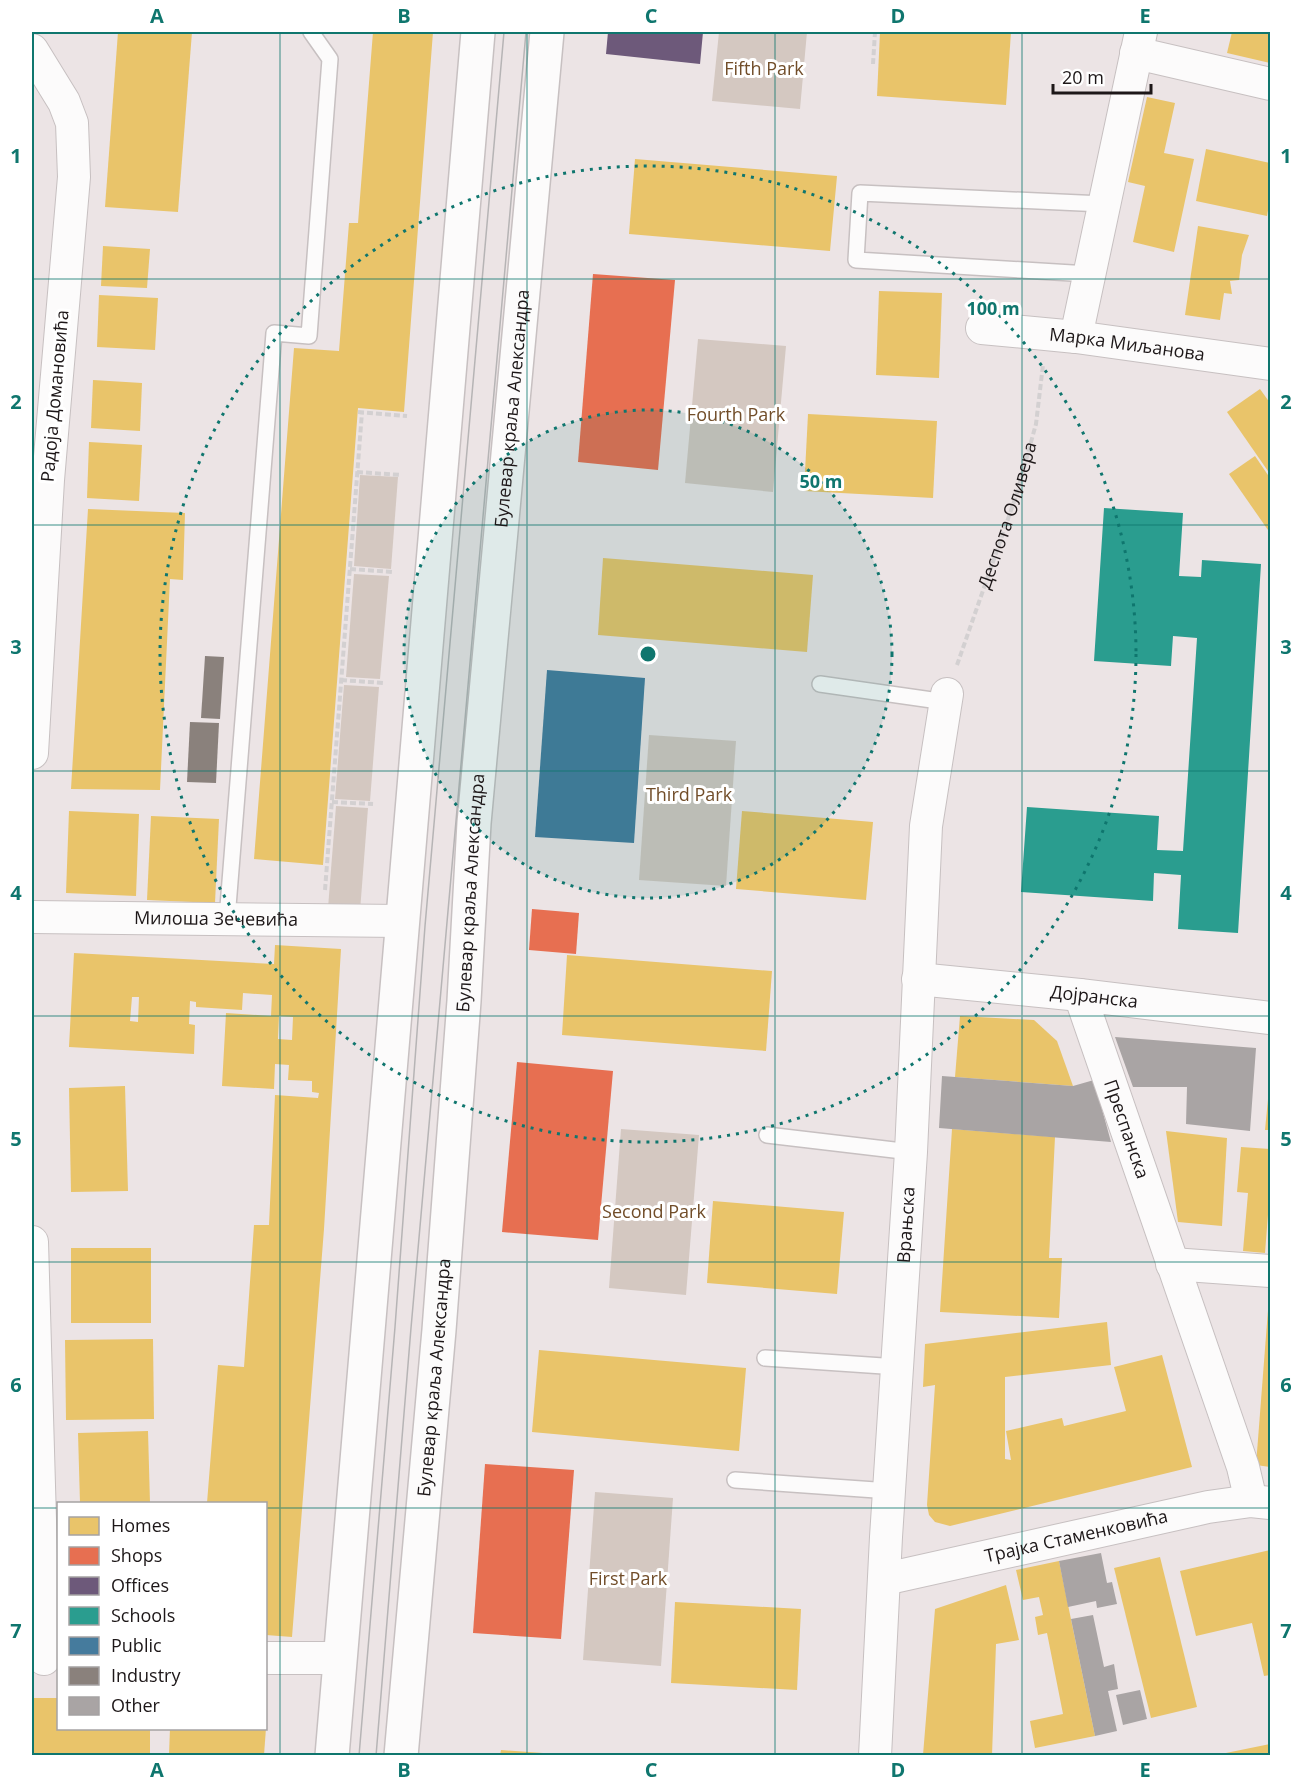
<svg xmlns="http://www.w3.org/2000/svg" width="1302" height="1787" font-family="'Open Sans',sans-serif">
<style>
.green{fill:#d4c8c1}
.homes{fill:#e9c46a;fill-rule:evenodd}
.shops{fill:#e76f51}
.offices{fill:#6d597a}
.schools{fill:#2a9d8f}
.public{fill:#457b9d}
.industry{fill:#8a817c}
.building{fill:#a9a4a4}
.lines{fill:none;stroke-linecap:round;stroke-linejoin:round}
.service-casing{stroke:#c7c0c1;stroke-width:18}
.minor-casing{stroke:#c7c0c1;stroke-width:34}
.secondary-casing{stroke:#c7c0c1;stroke-width:36}
.path{stroke:#d3d0d1;stroke-width:4;stroke-dasharray:6 3;stroke-linecap:butt}
.service{stroke:#fcfbfb;stroke-width:15}
.minor{stroke:#fcfbfb;stroke-width:32}
.secondary{stroke:#fcfbfb;stroke-width:33}
.tram{stroke:#b6b4b5;stroke-width:1.5}
.grid{fill:none;stroke:#0f766e;stroke-width:1.5;stroke-opacity:0.55}
.ring{fill:none;stroke:#0f766e;stroke-width:3;stroke-dasharray:3 6}
.labels{text-anchor:middle;stroke-width:6;stroke-linejoin:round;paint-order:stroke}
.park-label{font-size:18px;fill:#714d29;stroke:#fff}
.street-label{font-size:18px;fill:#1d1718;stroke:#fff}
.centre{fill:#0f766e;stroke:#fff;stroke-width:3}
.ring-label{font-size:18px;text-anchor:middle;font-weight:bold;fill:#0f766e;stroke:#fff;stroke-width:6;stroke-linejoin:round;paint-order:stroke}
.neatline{fill:none;stroke:#0f766e;stroke-width:2}
.grid-label{font-size:20px;text-anchor:middle;font-weight:bold;fill:#0f766e}
</style>
<rect width="100%" height="100%" fill="#ece4e5"/>
<g class="green">
<polygon points="719,32 807,32 800,109 712,101"/>
<polygon points="698,339 786,346 773,492 685,483"/>
<polygon points="360,475 398,477 391,569 354,566"/>
<polygon points="354,574 389,576 380,679 346,677"/>
<polygon points="344,685 379,687 370,801 335,799"/>
<polygon points="649,735 736,741 726,886 639,880"/>
<polygon points="336,806 368,808 360,911 328,908"/>
<polygon points="621,1129 699,1135 686,1295 609,1288"/>
<polygon points="595,1492 673,1498 661,1666 583,1660"/>
</g>
<g class="homes">
<polygon points="118,32 192,32 178,212 105,207"/>
<polygon points="373,32 433,32 404,412 358,408 323,865 254,859 294,348 339,351 349,223 358,223"/>
<polygon points="880,32 1011,32 1006,105 877,96"/>
<polygon points="1232,32 1270,32 1270,63 1227,53"/>
<polygon points="1147,97 1175,103 1164,153 1194,159 1174,252 1133,242 1145,186 1128,182"/>
<polygon points="1206,149 1270,163 1270,199 1267,216 1196,201"/>
<polygon points="635,159 837,176 830,251 629,234"/>
<polygon points="1198,226 1249,235 1242,255 1239,280 1230,281 1232,294 1224,293 1220,320 1185,315"/>
<polygon points="103,246 150,249 147,288 101,286"/>
<polygon points="879,291 942,293 939,378 876,375"/>
<polygon points="99,295 158,298 155,350 97,347"/>
<polygon points="93,380 142,383 140,431 91,428"/>
<polygon points="1260,389 1270,403 1270,474 1227,412"/>
<polygon points="808,414 937,421 933,498 804,491"/>
<polygon points="89,442 142,445 139,501 87,498"/>
<polygon points="1255,456 1270,478 1270,528 1268,530 1229,474"/>
<polygon points="88,509 185,513 183,580 170,579 160,790 71,789"/>
<polygon points="603,558 813,575 807,652 598,635"/>
<polygon points="69,811 139,814 136,896 66,893"/>
<polygon points="742,811 873,822 866,900 736,889"/>
<polygon points="151,816 219,819 215,903 147,900"/>
<path d="M275,945L341,949L324,1229L292,1637L266,1635V1503H207L218,1365L244,1367L254,1225H269L275,1095L318,1098L319,1093L312,1092V1081L288,1080L289,1065L275,1064L274,1089L222,1086L226,1013L271,1016L272,995L243,993L242,1010L196,1007V1002L190,1001L189,1024L195,1025L194,1054L69,1047L74,953L274,964ZM132,997H139L138,1022L130,1021ZM279,1016L293,1017L292,1040L278,1039Z"/>
<polygon points="567,955 772,971 766,1051 562,1035"/>
<polygon points="960,1016 1034,1020 1057,1041 1073,1086 955,1077"/>
<polygon points="125,1086 128,1191 71,1192 69,1088"/>
<polygon points="1269,1089 1270,1089 1270,1130 1265,1130"/>
<polygon points="952,1129 1055,1137 1049,1258 1062,1258 1059,1318 940,1312"/>
<polygon points="1166,1131 1227,1138 1222,1226 1178,1222"/>
<polygon points="1241,1147 1270,1149 1270,1189 1265,1253 1243,1251 1248,1193 1237,1192"/>
<polygon points="713,1201 844,1212 837,1294 707,1283"/>
<rect x="71" y="1248" width="80" height="75"/>
<polygon points="1268,1310 1270,1310 1270,1467 1256,1465"/>
<polygon points="1107,1322 1111,1365 1005,1377 1005,1459 1011,1460 1006,1431 1062,1418 1064,1426 1126,1411 1114,1367 1162,1355 1192,1467 950,1526 935,1522 929,1515 927,1505 935,1385 923,1387 925,1344"/>
<polygon points="153,1339 154,1419 66,1420 65,1340"/>
<polygon points="539,1350 746,1368 739,1451 532,1432"/>
<polygon points="148,1431 150,1503 80,1503 78,1433"/>
<polygon points="1270,1550 1270,1675 1264,1676 1252,1623 1196,1636 1180,1571"/>
<polygon points="1160,1557 1197,1707 1151,1718 1114,1568"/>
<polygon points="1059,1561 1095,1736 1035,1748 1030,1721 1063,1714 1047,1633 1038,1635 1035,1617 1043,1615 1039,1597 1023,1600 1016,1570"/>
<polygon points="1006,1585 1019,1640 996,1644 992,1755 923,1755 935,1609"/>
<polygon points="675,1602 801,1609 797,1690 671,1683"/>
<polygon points="32,1698 58,1698 58,1728 150,1728 150,1755 32,1755"/>
<polygon points="170,1728 266,1728 264,1755 169,1755"/>
<polygon points="1270,1744 1270,1755 1221,1755 1221,1754"/>
<polygon points="501,1750 557,1754 557,1755 500,1755"/>
</g>
<g class="shops">
<polygon points="593,274 675,280 658,470 578,462"/>
<polygon points="532,909 579,913 576,954 529,950"/>
<polygon points="517,1062 613,1071 598,1240 502,1232"/>
<polygon points="485,1464 574,1470 561,1639 473,1633"/>
</g>
<polygon class="offices" points="608,32 703,32 700,64 606,54"/>
<polygon class="schools" points="1104,508 1183,513 1179,576 1201,577 1202,560 1261,564 1238,933 1178,929 1181,875 1154,873 1153,901 1021,892 1027,807 1159,816 1157,850 1183,851 1197,638 1173,636 1171,666 1094,661"/>
<polygon class="public" points="547,670 645,678 634,843 535,837"/>
<g class="industry">
<polygon points="205,656 224,657 220,719 201,718"/>
<polygon points="190,722 219,723 216,783 187,782"/>
</g>
<g class="building">
<polygon points="1115,1037 1256,1048 1250,1131 1186,1124 1187,1087 1133,1087"/>
<polygon points="942,1076 1073,1086 1094,1080 1111,1142 939,1128"/>
<polygon points="1101,1553 1107,1583 1112,1582 1117,1604 1097,1608 1096,1601 1068,1607 1059,1561"/>
<polygon points="1093,1615 1104,1667 1114,1664 1118,1689 1108,1691 1117,1731 1095,1736 1071,1619"/>
<polygon points="1140,1690 1147,1719 1123,1725 1116,1695"/>
</g>
<g class="lines">
<g class="service-casing">
<g id="service">
<polyline points="1089,274 856,260 860,193 1103,204"/>
<polyline points="820,684 946,702"/>
<polyline points="227,919 274,333 309,336 330,59 311,32"/>
<polyline points="767,1135 911,1152"/>
<polyline points="765,1358 898,1367"/>
<polyline points="735,1480 890,1491"/>
</g>
</g>
<g class="minor-casing">
<g id="minor">
<polyline points="32,50 64,102 72,123 74,177 48,480 32,753"/>
<polyline points="1136,53 1270,84"/>
<path id="s2" d="M982,328L1076,337L1270,364"/>
<polyline points="1076,337 1141,32"/>
<path id="s3" d="M32,917L402,921"/>
<path id="s4" d="M918,979L1080,995L1270,1018"/>
<path id="s5" d="M1080,995L1243,1467L1251,1501"/>
<polyline points="32,1242 44,1659"/>
<polyline points="1172,1264 1270,1271"/>
<path id="s6" d="M885,1579L1208,1507L1251,1501L1270,1503"/>
<polyline points="266,1658 340,1658"/>
<path id="s7" d="M875,1756L886,1537L911,1152L926,826L947,694"/>
</g>
</g>
<g class="secondary-casing">
<g id="secondary">
<polyline points="332,1756 478,32"/>
<path id="s8" d="M401,1756L439,1330L464,1001L474,823L547,32"/>
</g>
</g>
<g class="path">
<polyline points="873,64 875,32"/>
<polyline points="358,412 407,416"/>
<polyline points="357,472 401,475"/>
<polyline points="350,569 393,572"/>
<path id="s1" d="M957,665L1016,496L1036,424L1043,365"/>
<polyline points="341,680 383,683"/>
<polyline points="332,802 373,804"/>
<polyline points="325,890 362,412"/>
</g>
<use href="#service" class="service"/>
<use href="#minor" class="minor"/>
<use href="#secondary" class="secondary"/>
<g class="tram">
<polyline points="359,1756 395,1327 425,926 504,32"/>
<polyline points="376,1756 411,1328 526,32"/>
</g>
</g>
<path class="grid" d="M280,32V1756M527,32V1756M775,32V1756M1022,32V1756M32,279H1270M32,525H1270M32,771H1270M32,1016H1270M32,1262H1270M32,1508H58M266,1508H1270"/>
<circle cx="648" cy="654" r="244" fill="#0f766e" fill-opacity=".12"/>
<g class="ring">
<circle cx="648" cy="654" r="244"/>
<circle cx="648" cy="654" r="488"/>
</g>
<g class="labels">
<g class="park-label">
<text x="764" y="75">Fifth Park</text>
<text x="736" y="421">Fourth Park</text>
<text x="689" y="801">Third Park</text>
<text x="654" y="1218">Second Park</text>
<text x="628" y="1585">First Park</text>
</g>
<g class="street-label">
<text dy="6" stroke="none"><textPath href="#s2" startOffset="146">Марка Миљанова</textPath></text>
<text transform="translate(55 396) rotate(-85)" y="6">Радоја Домановића</text>
<text dy="6" stroke="none"><textPath href="#s8" startOffset="1352">Булевар краља Александра</textPath></text>
<text dy="6" stroke="none"><textPath href="#s1" startOffset="158">Деспота Оливера</textPath></text>
<text dy="6" stroke="none"><textPath href="#s8" startOffset="866">Булевар краља Александра</textPath></text>
<text dy="6" stroke="none"><textPath href="#s3" startOffset="184">Милоша Зечевића</textPath></text>
<text dy="6" stroke="none"><textPath href="#s4" startOffset="177">Дојранска</textPath></text>
<text dy="6" stroke="none"><textPath href="#s5" startOffset="142">Преспанска</textPath></text>
<text dy="6" stroke="none"><textPath href="#s7" startOffset="532">Врањска</textPath></text>
<text dy="6" stroke="none"><textPath href="#s8" startOffset="380">Булевар краља Александра</textPath></text>
<text dy="6" stroke="none"><textPath href="#s6" startOffset="196">Трајка Стаменковића</textPath></text>
</g>
</g>
<circle cx="648" cy="654" r="9" class="centre"/>
<g class="ring-label">
<text x="993" y="315">100 m</text>
<text x="821" y="488">50 m</text>
</g>
<rect width="1302" height="1787" fill="none" stroke="#ffffff" stroke-width="66"/>
<rect x="57" y="1502" width="210" height="228" fill="#ffffff" stroke="#a5a2a3" stroke-width="1.5"/>
<rect x="69" y="1517" width="30" height="18" fill="#e9c46a" stroke="#a5a2a3" stroke-width="1.5"/>
<text x="111" y="1532" font-size="18" fill="#1d1718">Homes</text>
<rect x="69" y="1547" width="30" height="18" fill="#e76f51" stroke="#a5a2a3" stroke-width="1.5"/>
<text x="111" y="1562" font-size="18" fill="#1d1718">Shops</text>
<rect x="69" y="1577" width="30" height="18" fill="#6d597a" stroke="#a5a2a3" stroke-width="1.5"/>
<text x="111" y="1592" font-size="18" fill="#1d1718">Offices</text>
<rect x="69" y="1607" width="30" height="18" fill="#2a9d8f" stroke="#a5a2a3" stroke-width="1.5"/>
<text x="111" y="1622" font-size="18" fill="#1d1718">Schools</text>
<rect x="69" y="1637" width="30" height="18" fill="#457b9d" stroke="#a5a2a3" stroke-width="1.5"/>
<text x="111" y="1652" font-size="18" fill="#1d1718">Public</text>
<rect x="69" y="1667" width="30" height="18" fill="#8a817c" stroke="#a5a2a3" stroke-width="1.5"/>
<text x="111" y="1682" font-size="18" fill="#1d1718">Industry</text>
<rect x="69" y="1697" width="30" height="18" fill="#a9a4a4" stroke="#a5a2a3" stroke-width="1.5"/>
<text x="111" y="1712" font-size="18" fill="#1d1718">Other</text>
<path d="M1053 84v9h98v-9" fill="none" stroke="#1d1718" stroke-width="3"/>
<text x="1062" y="84" font-size="18" fill="#1d1718" stroke="#ffffff" stroke-width="4.5" paint-order="stroke">20 m</text>
<rect x="33" y="33" width="1236" height="1721" class="neatline"/>
<g class="grid-label">
<text x="157" y="23">A</text>
<text x="404" y="23">B</text>
<text x="651" y="23">C</text>
<text x="898" y="23">D</text>
<text x="1145" y="23">E</text>
<text x="16" y="163">1</text>
<text x="1286" y="163">1</text>
<text x="16" y="409">2</text>
<text x="1286" y="409">2</text>
<text x="16" y="654">3</text>
<text x="1286" y="654">3</text>
<text x="16" y="900">4</text>
<text x="1286" y="900">4</text>
<text x="16" y="1146">5</text>
<text x="1286" y="1146">5</text>
<text x="16" y="1392">6</text>
<text x="1286" y="1392">6</text>
<text x="16" y="1638">7</text>
<text x="1286" y="1638">7</text>
<text x="157" y="1777">A</text>
<text x="404" y="1777">B</text>
<text x="651" y="1777">C</text>
<text x="898" y="1777">D</text>
<text x="1145" y="1777">E</text>
</g>
</svg>
